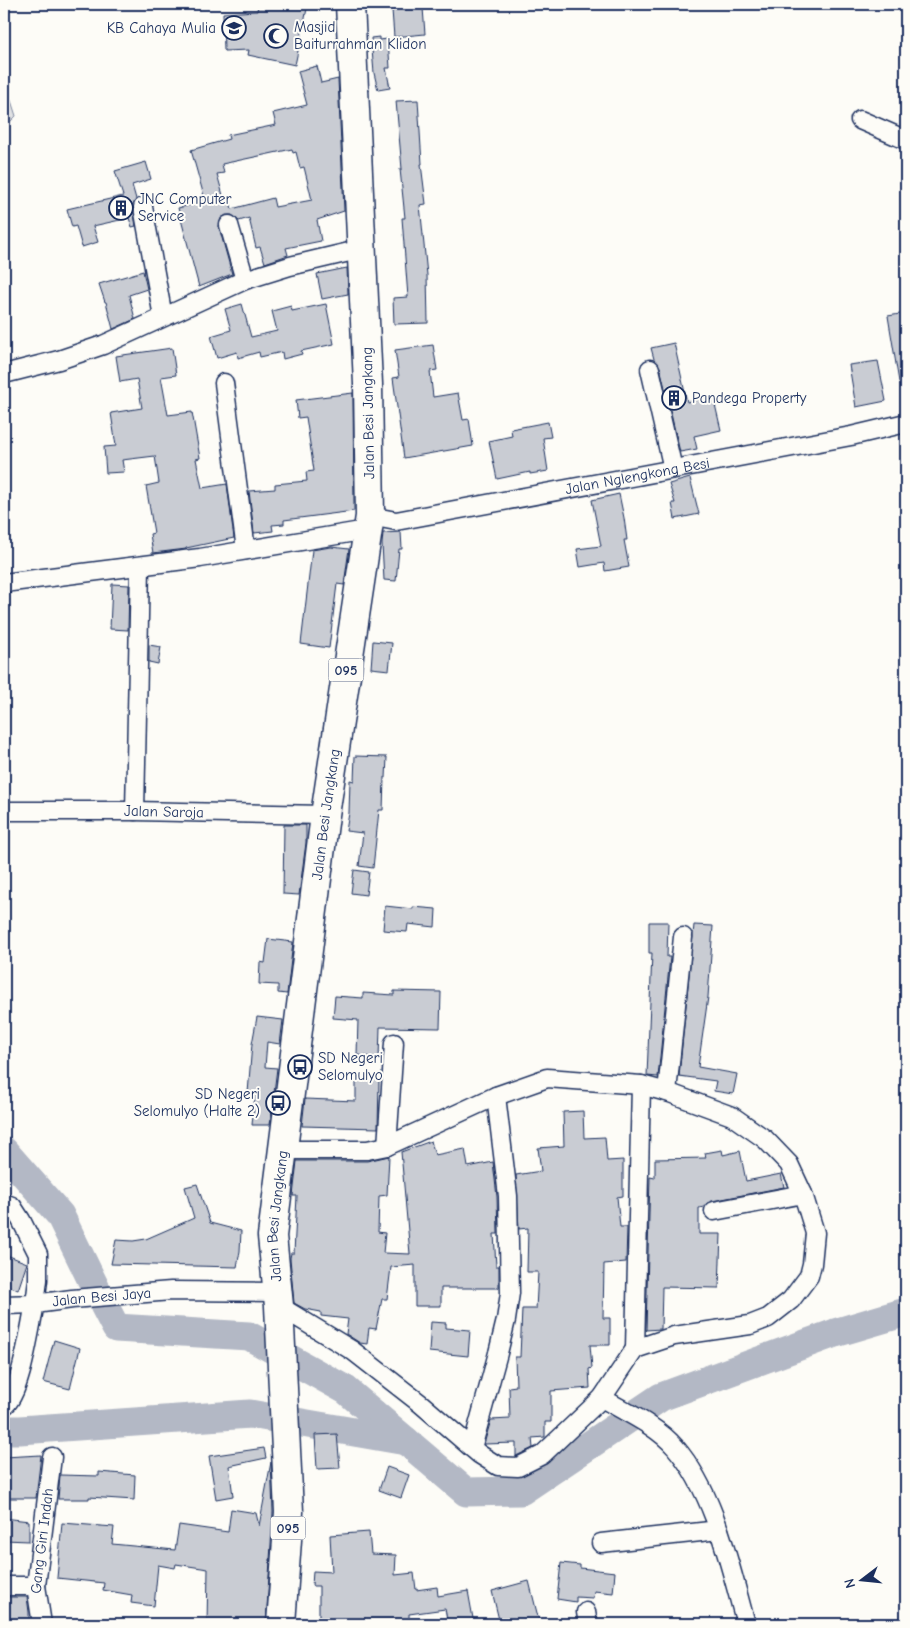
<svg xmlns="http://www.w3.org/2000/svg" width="910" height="1628" font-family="'Comic Neue',sans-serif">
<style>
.green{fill:#e0e1e3;stroke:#7e88a0}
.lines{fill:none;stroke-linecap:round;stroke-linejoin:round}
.river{stroke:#b3b8c5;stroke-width:29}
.building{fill:#c9ccd3;stroke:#1b2f5e;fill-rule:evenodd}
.minor-casing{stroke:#1b2f5e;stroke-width:21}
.primary-casing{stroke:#1b2f5e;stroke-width:31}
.minor{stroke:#fdfcf7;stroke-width:18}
.primary{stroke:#fdfcf7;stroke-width:28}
.labels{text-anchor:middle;stroke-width:4;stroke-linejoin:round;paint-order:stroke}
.shield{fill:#fdfcf7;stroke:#5f6c8c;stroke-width:1}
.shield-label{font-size:14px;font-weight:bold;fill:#1b2f5e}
.poi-label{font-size:15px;fill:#1b2f5e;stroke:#fdfcf7;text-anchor:start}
.street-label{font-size:15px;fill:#1b2f5e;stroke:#fdfcf7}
</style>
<rect width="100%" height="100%" fill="#fdfcf7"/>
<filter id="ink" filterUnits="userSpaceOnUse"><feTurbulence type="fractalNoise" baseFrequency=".02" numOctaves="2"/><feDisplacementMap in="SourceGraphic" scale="10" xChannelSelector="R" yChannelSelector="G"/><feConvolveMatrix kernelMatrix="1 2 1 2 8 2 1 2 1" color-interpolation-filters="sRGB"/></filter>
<g filter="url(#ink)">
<polygon class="green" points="4,79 16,116 4,128"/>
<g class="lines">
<g class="river">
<polyline points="4,1151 60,1215 96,1289"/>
<polyline points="104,1305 116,1328 249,1336 346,1390 466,1492 521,1491 661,1397 835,1333 906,1312"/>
<polyline points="4,1430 20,1430 250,1414 406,1441"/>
</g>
</g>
<g class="building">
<polygon points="258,4 308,4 295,65 248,55 249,50 224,51 223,13 257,11"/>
<polygon points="423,8 425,34 394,37 392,10"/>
<polygon points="379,37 379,40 388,39 390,68 386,68 390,88 378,90 374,73 371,38"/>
<path d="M317,66L321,83L338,79L344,211L317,220L321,241L286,248L288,255L265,263L260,247L256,248L249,218L239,221L232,215H226L221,218L219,227L232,274L199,287L178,208L199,203L197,198L204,196L191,150L229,139L228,135L276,125L273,113L307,105L298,71ZM292,149L293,153L296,152L300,168L304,167L312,200L275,207L273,198L232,209L229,198L224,199L217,174L224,173L222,164Z"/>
<polygon points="418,100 422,164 421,164 426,204 420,205 427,275 428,323 394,324 393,298 408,297 402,218 405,218 400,169 402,169 396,101"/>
<polygon points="146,162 151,179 132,185 136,199 133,208 136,226 132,227 129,218 93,226 98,242 82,247 76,226 72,227 67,209 123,196 115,171"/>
<polygon points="347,268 348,294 322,299 317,274"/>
<polygon points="143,271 147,289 129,295 135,319 113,329 106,302 105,302 99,284"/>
<polygon points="242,304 251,337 277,331 272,311 291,306 292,311 326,304 334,344 301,351 302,354 283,359 282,352 260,357 259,352 238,358 237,352 217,358 211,336 231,330 225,309"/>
<polygon points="906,313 906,382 899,382 888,316"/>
<polygon points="674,343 687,402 713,396 721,430 694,436 697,449 680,452 660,367 654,359 651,348"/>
<polygon points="433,345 437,370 430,371 433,397 458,393 463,420 469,419 473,446 404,458 393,378 399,377 395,350"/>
<polygon points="172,348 176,375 161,377 168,415 192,412 200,458 196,459 202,488 227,484 234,538 186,548 186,549 153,553 150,534 154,533 146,486 159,483 155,456 122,460 124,472 106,473 104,447 116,446 111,413 142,408 137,379 120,382 116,356"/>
<polygon points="878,361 886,401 856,407 849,365"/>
<polygon points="353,393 354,511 284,520 284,524 272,525 273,531 254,533 249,491 275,489 275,484 307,481 306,472 314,471 306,417 298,418 296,400"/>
<polygon points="548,422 551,437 543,438 548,471 530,474 530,472 497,479 489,441 512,436 511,429"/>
<polygon points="690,478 699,514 675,519 672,503 675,503 669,484"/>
<polygon points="619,494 624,518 627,540 624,540 629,567 605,571 604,563 580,567 577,549 601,546 592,500"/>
<polygon points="401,532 402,549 399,549 396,581 384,580 382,544 383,533"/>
<polygon points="331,547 349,549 344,585 337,584 329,648 301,644 312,550"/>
<polygon points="112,584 129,585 128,630 110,629"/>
<polygon points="373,641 392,643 389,670 371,668"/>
<polygon points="149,645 161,647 158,664 149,662"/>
<polygon points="355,756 387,757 386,778 384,778 383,810 379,810 373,868 359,866 363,833 346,831 349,813 350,780 354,781"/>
<polygon points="284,825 306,825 306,843 299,895 283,894"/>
<polygon points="354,870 369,872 366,895 351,893"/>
<polygon points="385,906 413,909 413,907 436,909 435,927 408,924 407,932 383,930"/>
<polygon points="649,922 668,922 667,957 670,957 658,1077 647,1076 652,953 649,953"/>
<polygon points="694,925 713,926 708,997 698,1067 737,1074 733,1094 714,1091 716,1081 679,1076"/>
<polygon points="268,939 293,942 287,994 278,993 278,985 259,984 260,962 265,963"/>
<polygon points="394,991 441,992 440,1028 380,1027 379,1058 357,1055 358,1020 333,1018 335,996 363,998 363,993 394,995"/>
<polygon points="257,1017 283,1020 280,1044 267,1042 265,1067 277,1068 270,1125 252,1125 255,1094 248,1093 252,1044"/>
<polygon points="356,1077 379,1079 378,1128 302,1126 305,1099 356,1101"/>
<polygon points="583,1111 584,1138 605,1137 607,1161 623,1160 623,1196 617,1197 620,1227 627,1227 626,1262 604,1264 603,1318 610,1318 610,1345 590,1345 592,1368 589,1369 590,1388 551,1391 551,1422 545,1422 545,1437 532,1438 533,1448 516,1456 516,1443 484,1444 491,1420 510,1419 509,1387 516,1386 515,1357 520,1357 522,1309 536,1309 538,1272 527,1272 528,1228 519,1229 516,1175 541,1171 538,1148 564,1146 563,1112"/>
<polygon points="431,1141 435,1155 465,1149 468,1167 493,1162 497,1197 498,1234 494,1234 496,1266 499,1266 499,1288 441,1288 441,1306 415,1306 415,1265 391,1267 387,1299 382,1299 376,1329 369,1328 367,1344 360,1343 346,1334 348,1319 321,1316 321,1312 305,1309 294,1303 290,1258 291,1253 294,1253 297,1196 293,1196 297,1161 367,1161 389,1156 387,1195 379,1196 378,1232 385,1233 383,1253 410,1254 401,1152"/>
<polygon points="722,1150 723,1155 740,1151 746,1181 781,1174 784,1187 712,1201 707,1203 704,1207 699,1208 699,1234 721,1234 719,1288 662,1287 661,1329 646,1330 650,1177 655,1178 655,1159 706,1158 705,1153"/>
<polygon points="197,1184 210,1223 241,1231 240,1251 237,1267 111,1264 116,1240 133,1241 146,1239 194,1218 185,1187"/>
<polygon points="4,1254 27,1263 18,1290 4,1284"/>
<polygon points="431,1322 446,1323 446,1328 470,1330 468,1356 429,1352"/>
<polygon points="54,1340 80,1348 70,1389 43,1382"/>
<polygon points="337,1434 340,1468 317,1469 315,1435"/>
<polygon points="264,1448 266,1458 229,1466 233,1496 216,1499 209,1456"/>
<polygon points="41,1455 36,1498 4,1498 4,1457"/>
<polygon points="271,1462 273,1512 266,1624 207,1624 208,1569 176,1564 175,1568 158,1565 154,1606 131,1603 132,1595 103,1590 104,1583 57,1578 62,1523 114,1527 112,1544 175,1550 179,1525 228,1532 231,1509 256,1513 259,1526"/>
<polygon points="387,1467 409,1475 401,1498 379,1490"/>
<polygon points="99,1472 135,1475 134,1500 89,1497 89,1499 58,1499 60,1475 99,1476"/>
<polygon points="4,1518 29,1521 29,1541 4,1540"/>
<polygon points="369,1532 371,1554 396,1555 395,1575 414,1573 416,1590 437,1587 438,1596 468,1591 474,1624 448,1624 445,1609 409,1614 409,1622 367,1624 319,1624 319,1586 312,1586 313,1571 332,1572 330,1535"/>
<polygon points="561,1563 580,1565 580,1568 615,1572 613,1593 594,1591 593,1598 576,1597 576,1602 557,1599"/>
<polygon points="529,1581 539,1621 526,1624 500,1624 492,1591"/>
<polygon points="4,1597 27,1597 29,1612 29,1624 4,1624"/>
</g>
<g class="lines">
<g class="minor-casing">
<g id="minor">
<polyline points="860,120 906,140"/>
<polyline points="143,207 163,317"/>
<polyline points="229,225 245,280"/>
<polyline points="650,369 673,469"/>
<polyline points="4,374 59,360 103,345 245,280 290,266 362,249"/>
<polyline points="224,383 246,550"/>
<path id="s1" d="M370,516L396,521L851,436L906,423"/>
<polyline points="4,583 200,558 367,530"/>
<path id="s2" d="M4,811H135L325,815"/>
<polyline points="135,811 140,567"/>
<polyline points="667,1092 683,937"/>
<polyline points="387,1146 394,1043"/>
<polyline points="4,1203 12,1206 21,1220 38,1254 38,1280 35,1304 4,1305"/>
<polyline points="714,1211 803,1194"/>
<polyline points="279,1306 353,1351 421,1404 479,1454 498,1466 518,1467 542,1455 602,1398 635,1349 674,1336 750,1325 768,1318 791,1300 809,1276 812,1264 815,1233 803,1194 789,1164 765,1139 732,1116 667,1092 641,1085 547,1078 496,1096 387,1146 367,1150 284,1150"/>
<polyline points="635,1349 641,1085"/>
<path d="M602,1398C625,1412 656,1425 675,1447C715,1493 730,1567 746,1624"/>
<path id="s3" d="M4,1406C21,1395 30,1326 35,1304L72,1299L171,1291L276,1292"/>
<polyline points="472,1448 498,1353 506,1320 510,1293 508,1196 496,1096"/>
<polyline points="601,1543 719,1530"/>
<polyline points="4,1586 36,1586"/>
<polyline points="586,1612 588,1624"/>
<path id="s4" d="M42,1624L36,1586L52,1457"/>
</g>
</g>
<g class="primary-casing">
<g id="primary">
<path id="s5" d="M281,1624L289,1512L279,1306L272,1236L325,815L370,516L368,384L350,4"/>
</g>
</g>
<use href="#minor" class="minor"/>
<use href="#primary" class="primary"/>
</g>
</g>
<defs>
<g id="school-ring" transform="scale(1.25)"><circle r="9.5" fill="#fdfcf7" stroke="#1b2f5e" stroke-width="1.5"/><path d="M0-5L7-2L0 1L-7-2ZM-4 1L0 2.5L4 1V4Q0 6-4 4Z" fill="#1b2f5e"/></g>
<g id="mosque-ring" transform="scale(1.25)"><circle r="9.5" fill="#fdfcf7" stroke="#1b2f5e" stroke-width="1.5"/><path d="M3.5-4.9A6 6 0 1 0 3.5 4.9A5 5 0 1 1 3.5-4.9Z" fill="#1b2f5e"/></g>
<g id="building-ring" transform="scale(1.25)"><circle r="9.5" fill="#fdfcf7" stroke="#1b2f5e" stroke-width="1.5"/><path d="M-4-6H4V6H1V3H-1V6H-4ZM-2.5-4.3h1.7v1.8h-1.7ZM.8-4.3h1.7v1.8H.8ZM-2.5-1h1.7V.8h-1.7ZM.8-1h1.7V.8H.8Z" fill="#1b2f5e"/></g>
<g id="bus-ring" transform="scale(1.25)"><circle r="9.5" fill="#fdfcf7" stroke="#1b2f5e" stroke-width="1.5"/><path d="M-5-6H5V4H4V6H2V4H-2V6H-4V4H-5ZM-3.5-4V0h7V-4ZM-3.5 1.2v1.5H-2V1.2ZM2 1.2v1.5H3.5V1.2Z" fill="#1b2f5e"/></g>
</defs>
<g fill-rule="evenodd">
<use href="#school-ring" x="234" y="28"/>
<use href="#mosque-ring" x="276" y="36"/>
<use href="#building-ring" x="121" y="208"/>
<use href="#building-ring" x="674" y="398"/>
<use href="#bus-ring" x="300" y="1067"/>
<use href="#bus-ring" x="278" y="1103"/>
</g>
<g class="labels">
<g class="shield">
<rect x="328.5" y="658.5" width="35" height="23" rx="4"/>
<rect x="270.5" y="1516.5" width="35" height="23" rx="4"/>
</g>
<g class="shield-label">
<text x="346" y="675">095</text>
<text x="288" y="1533">095</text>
</g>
<g class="poi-label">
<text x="294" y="32">Masjid<tspan x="294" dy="17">Baiturrahman Klidon</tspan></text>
<text x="216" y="33" text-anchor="end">KB Cahaya Mulia</text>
<text x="138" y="204">JNC Computer<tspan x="138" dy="17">Service</tspan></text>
<text x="692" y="403">Pandega Property</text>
<text x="318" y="1063">SD Negeri<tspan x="318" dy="17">Selomulyo</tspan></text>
<text x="260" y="1099" text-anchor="end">SD Negeri<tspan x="260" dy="17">Selomulyo (Halte 2)</tspan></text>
</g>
<g class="street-label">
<text transform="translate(368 413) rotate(-91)" y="5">Jalan Besi Jangkang</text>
<text dy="5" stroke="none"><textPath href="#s1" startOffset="272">Jalan Nglengkong Besi</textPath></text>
<text dy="5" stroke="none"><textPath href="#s2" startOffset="160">Jalan Saroja</textPath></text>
<text dy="5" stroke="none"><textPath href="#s5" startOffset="814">Jalan Besi Jangkang</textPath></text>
<text dy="5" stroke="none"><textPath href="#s5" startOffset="409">Jalan Besi Jangkang</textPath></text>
<text dy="5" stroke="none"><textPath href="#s3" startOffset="175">Jalan Besi Jaya</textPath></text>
<text dy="5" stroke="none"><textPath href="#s4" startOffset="84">Gang Giri Indah</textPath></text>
</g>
</g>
<rect width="910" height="1628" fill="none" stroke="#fdfcf7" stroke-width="20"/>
<rect x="10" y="10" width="890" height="1608" fill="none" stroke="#1b2f5e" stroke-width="2" filter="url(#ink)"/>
<g transform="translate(862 1580) rotate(254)" stroke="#fdfcf7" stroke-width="4" paint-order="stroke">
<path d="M0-4L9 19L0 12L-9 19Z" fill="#1b2f5e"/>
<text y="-8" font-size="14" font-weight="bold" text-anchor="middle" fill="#1b2f5e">N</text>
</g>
</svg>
